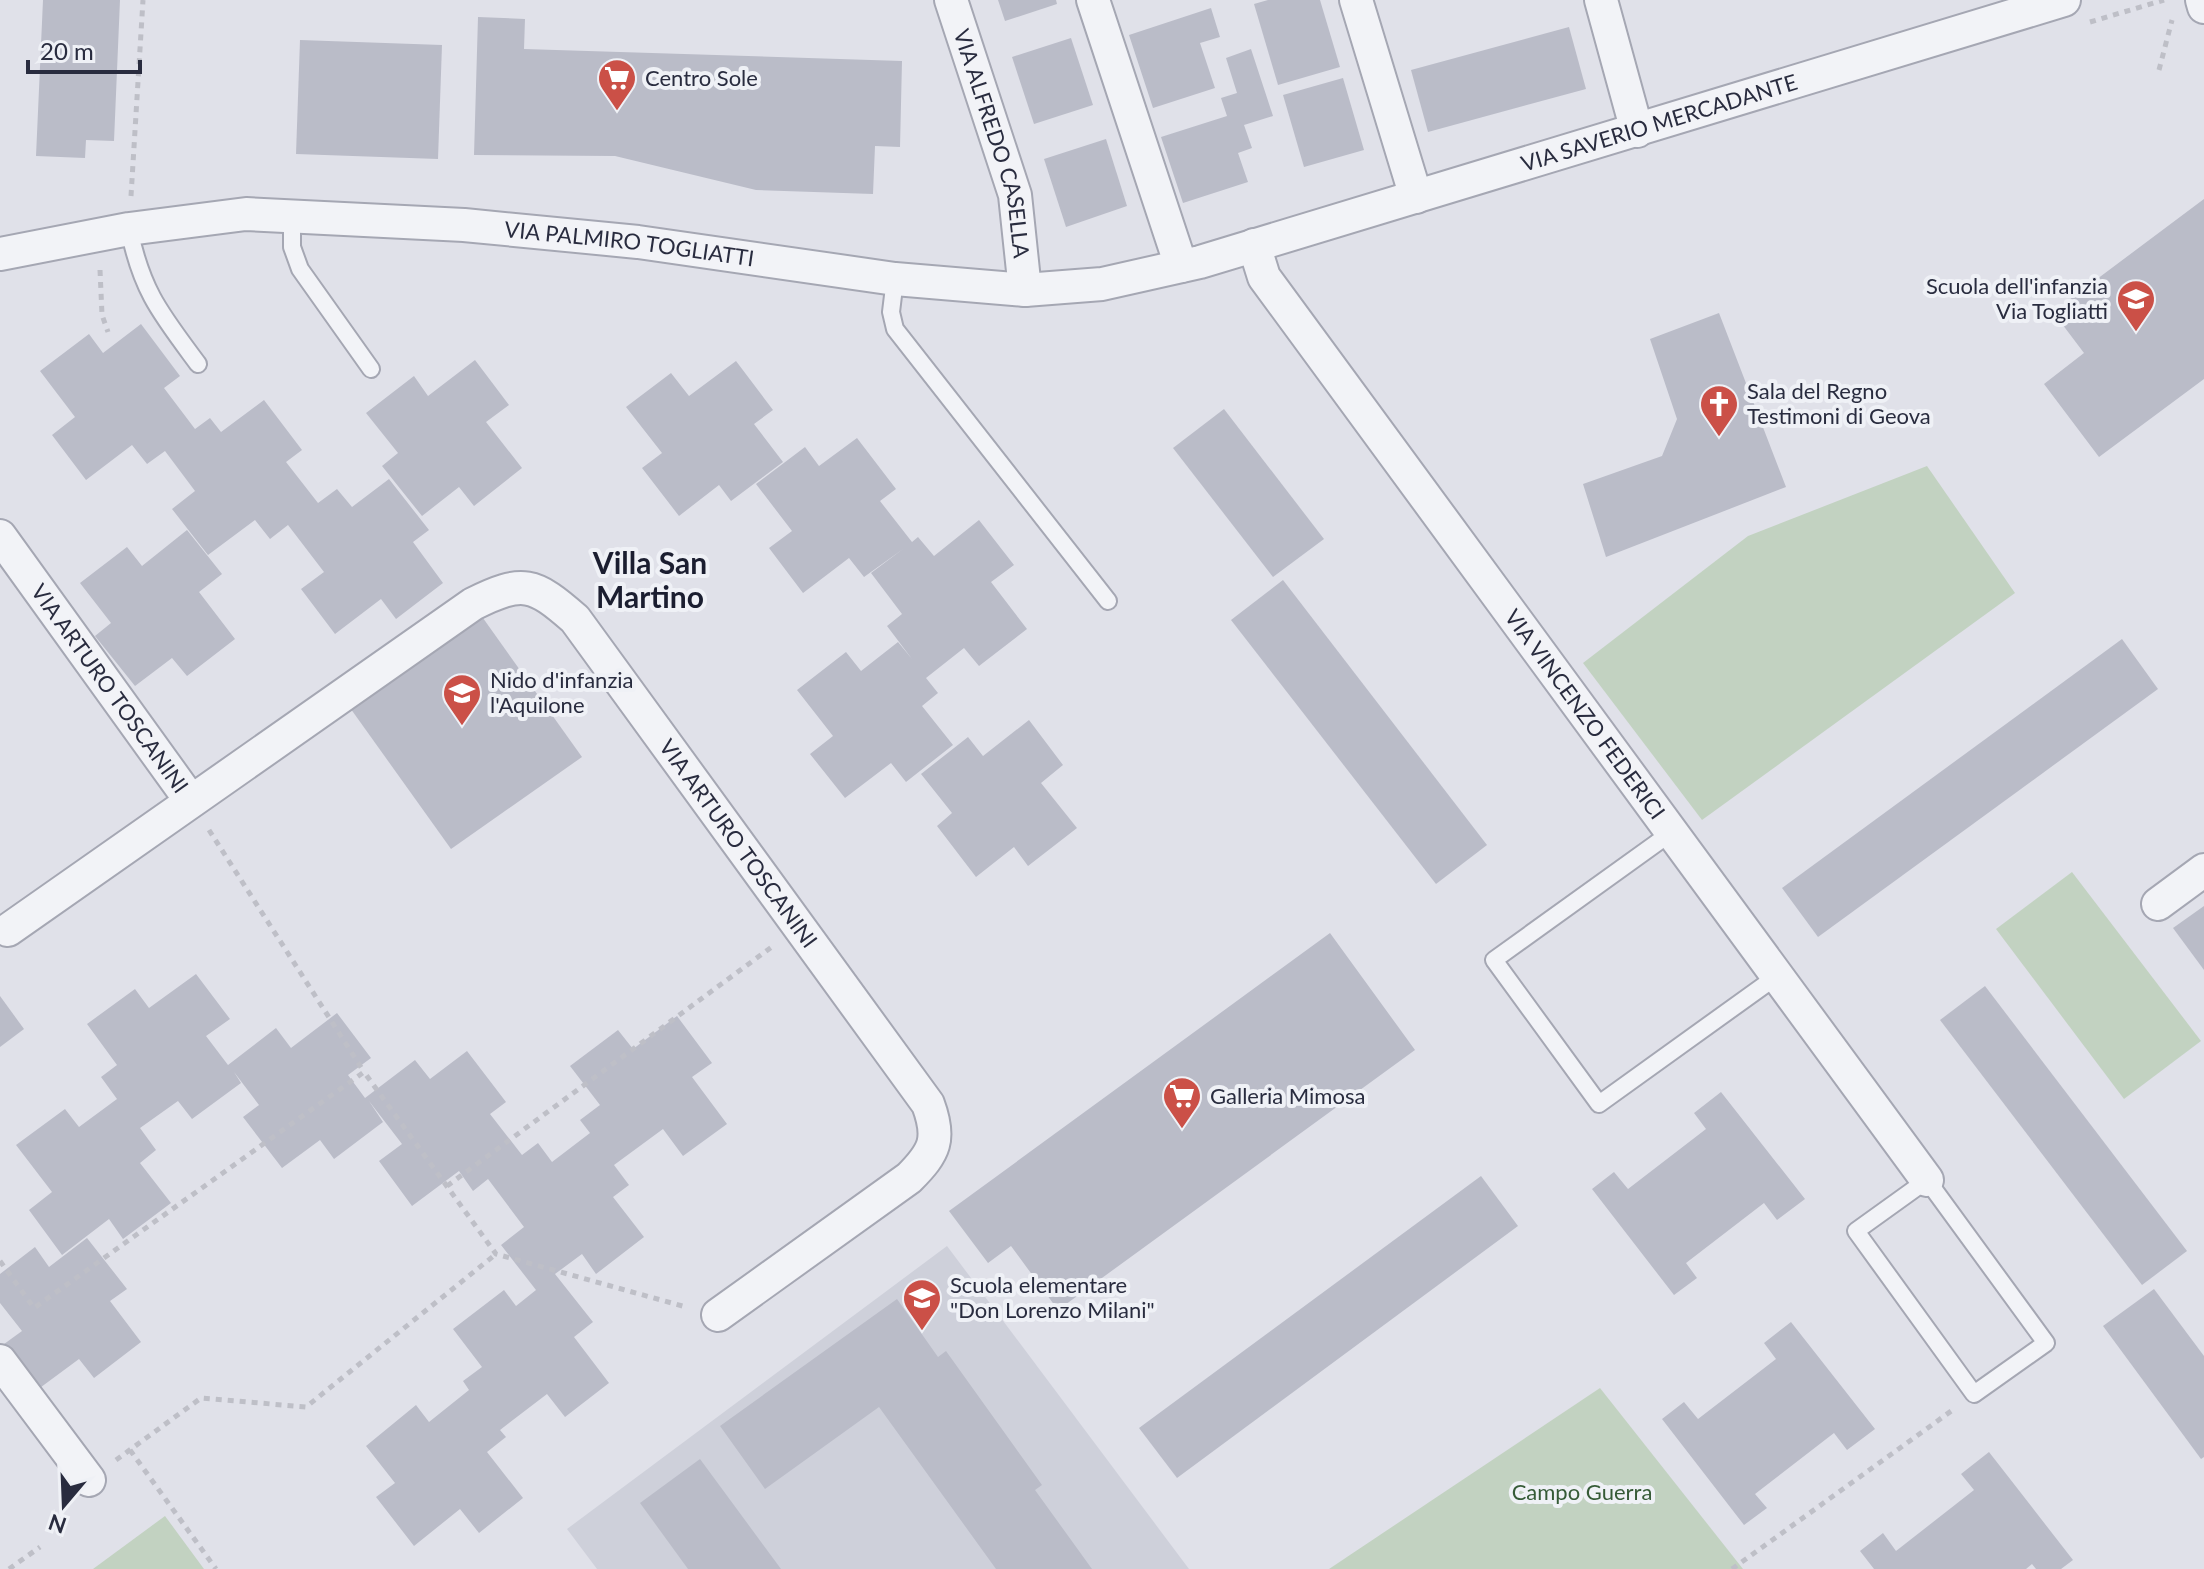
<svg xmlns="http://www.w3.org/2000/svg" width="2204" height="1569" font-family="Lato,sans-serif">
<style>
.built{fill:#ced0da}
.green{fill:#c2d2c1}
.building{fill:#babcc8}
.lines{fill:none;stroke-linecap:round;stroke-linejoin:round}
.lane-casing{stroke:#a5a7b3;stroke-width:20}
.street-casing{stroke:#a5a7b3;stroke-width:36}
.path{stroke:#bebfc7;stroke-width:5;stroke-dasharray:6 6;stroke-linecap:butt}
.lane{stroke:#f2f3f7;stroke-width:16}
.street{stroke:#f2f3f7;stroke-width:32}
.labels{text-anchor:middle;stroke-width:8;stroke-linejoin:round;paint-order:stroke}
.poi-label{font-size:22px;fill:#292c3f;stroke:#eff1f6;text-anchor:start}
.street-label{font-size:22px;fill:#292c3f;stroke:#eff1f6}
.park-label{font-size:22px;fill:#365b37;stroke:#eff1f6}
.district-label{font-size:30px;font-weight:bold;fill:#1b1e30;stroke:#eff1f6}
</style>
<rect width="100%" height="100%" fill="#e0e1e9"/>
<polygon class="built" points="947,1246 1189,1569 597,1569 567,1529"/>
<g class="green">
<polygon points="1927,466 2015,593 1702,820 1583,663 1748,536"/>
<polygon points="2072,872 2201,1041 2124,1099 1996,929"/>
<polygon points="1600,1388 1743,1569 1329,1569"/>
<polygon points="165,1516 204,1569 93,1569"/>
</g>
<g class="building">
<polygon points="43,0 120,0 114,141 86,140 85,158 36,156"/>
<polygon points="998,0 1056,0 1057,4 1005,21"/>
<polygon points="1268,0 1320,0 1340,67 1278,85 1254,4"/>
<polygon points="1211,8 1220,37 1200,43 1215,88 1153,108 1129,35"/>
<polygon points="478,17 525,19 524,49 902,61 900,147 875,146 873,194 756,190 615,156 474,155"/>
<polygon points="1569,27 1586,89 1428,132 1411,70"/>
<polygon points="1071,38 1093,105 1034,124 1012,57"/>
<polygon points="300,40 442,45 438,159 296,154"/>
<polygon points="1251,49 1273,116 1244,125 1252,148 1238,153 1248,182 1183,203 1161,137 1227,116 1221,98 1237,93 1226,58"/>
<polygon points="1343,78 1364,150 1304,167 1283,95"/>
<polygon points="1106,139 1127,206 1066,227 1044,159"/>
<polygon points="2204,199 2204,379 2099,457 2044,384 2084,353 2053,312"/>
<polygon points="1719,313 1786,487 1606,557 1583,484 1662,456 1677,419 1650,339"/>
<polygon points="141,324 180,376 164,388 195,429 210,418 221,432 264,400 302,450 286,462 318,503 337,489 352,507 389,479 429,530 413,542 443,583 396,619 381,599 335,634 301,589 324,572 288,525 270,539 255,520 208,555 172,509 195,491 165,451 147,464 132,445 86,480 52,435 75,417 40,371 89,334 103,353"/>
<polygon points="475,360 509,405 486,422 522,468 474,506 459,487 422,516 382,466 398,453 366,413 414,376 428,396"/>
<polygon points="736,361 773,410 754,424 783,462 731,501 719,485 679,516 642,468 662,453 626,407 671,373 689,396"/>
<polygon points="1224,409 1324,539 1273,577 1173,448"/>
<polygon points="857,438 896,489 880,501 912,542 918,537 934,556 979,520 1014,565 991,582 1027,629 979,666 964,648 926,678 938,693 922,706 953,745 906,782 891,763 845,798 810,754 833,736 797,690 846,652 861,671 898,642 912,659 887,626 902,614 871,573 903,549 864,577 849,558 803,593 769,548 792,531 756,484 805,447 819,466"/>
<polygon points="187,530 222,574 199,592 235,639 187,676 172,658 135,686 95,636 111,623 80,583 127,547 142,566"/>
<polygon points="1283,580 1487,845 1436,884 1231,620"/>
<polygon points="473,604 582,757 451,849 343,698"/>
<polygon points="2122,639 2158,689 1818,937 1782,888"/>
<polygon points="1029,720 1063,765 1041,783 1077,828 1028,866 1014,847 976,877 937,826 952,813 921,774 968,737 983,756"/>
<polygon points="2204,906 2204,970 2173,928"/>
<polygon points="1330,933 1415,1050 1058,1310 1011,1246 988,1263 949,1211"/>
<polygon points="196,974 230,1019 206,1036 228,1065 276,1028 291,1048 337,1013 371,1058 348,1075 365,1098 415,1060 430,1079 467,1051 506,1102 490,1114 522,1155 538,1143 552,1162 590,1133 580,1120 600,1105 570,1066 618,1030 633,1049 677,1016 712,1063 692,1077 727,1124 683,1156 663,1129 614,1165 629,1185 613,1197 644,1237 596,1274 582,1254 555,1274 593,1322 574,1337 609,1383 565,1417 547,1394 500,1430 506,1437 487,1452 523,1498 479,1533 460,1509 414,1546 376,1497 395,1483 366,1446 416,1405 429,1422 469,1390 463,1381 482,1367 453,1329 504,1290 516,1306 536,1290 501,1245 524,1227 488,1179 473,1191 459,1171 412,1206 379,1161 402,1144 369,1101 383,1122 334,1159 320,1140 282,1168 243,1117 259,1105 234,1072 241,1083 192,1119 178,1101 140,1128 156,1150 140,1163 171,1203 123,1239 109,1219 62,1255 29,1210 52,1192 16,1145 65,1109 79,1127 117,1099 101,1077 117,1065 87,1024 135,989 149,1008"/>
<polygon points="1985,986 2187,1251 2142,1285 1940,1020"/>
<polygon points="0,996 24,1029 0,1047"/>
<polygon points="1721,1092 1805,1199 1777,1220 1764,1203 1686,1263 1697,1278 1674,1295 1592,1189 1614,1172 1628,1189 1706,1129 1694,1113"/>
<polygon points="1481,1176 1518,1226 1177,1478 1139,1428"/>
<polygon points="87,1238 127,1289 110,1301 141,1342 94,1378 79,1359 33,1393 0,1347 22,1331 0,1303 0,1274 35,1247 49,1267"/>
<polygon points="2154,1289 2204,1356 2204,1457 2201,1459 2103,1326"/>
<polygon points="897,1299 938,1357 946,1351 1042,1485 1035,1490 1092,1569 996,1569 879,1407 765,1489 720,1426"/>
<polygon points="1791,1322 1875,1429 1847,1450 1834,1433 1755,1494 1767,1508 1744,1525 1662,1419 1684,1402 1698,1419 1776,1359 1764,1343"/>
<polygon points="1989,1452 2073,1560 2061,1569 2036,1569 2032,1564 2026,1569 1874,1569 1860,1551 1883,1533 1896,1551 1974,1490 1961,1474"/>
<polygon points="700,1459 781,1569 688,1569 640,1503"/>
</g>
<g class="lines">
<g class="lane-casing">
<g id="lane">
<polyline points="292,215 292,247 300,269 371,369"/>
<path d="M129,229C142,292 161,314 198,364"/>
<polyline points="895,279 891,312 895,329 1108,601"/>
<polyline points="1672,832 1494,960 1599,1104 1777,976"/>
<polygon points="1927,1180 2046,1343 1974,1394 1856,1231"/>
</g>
</g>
<g class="street-casing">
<g id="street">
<path id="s1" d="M951,0L1015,195L1025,290"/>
<polyline points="1093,0 1181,266"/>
<polyline points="1356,0 1416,197"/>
<polyline points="1601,0 1637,131"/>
<polyline points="2202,0 2204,7"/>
<path id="s2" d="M1254,245L1264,277L1927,1180"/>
<path id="s3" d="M0,254L129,229L246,214L464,225L638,242L895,279L1025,290L1102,284L1200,262L2064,0"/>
<path id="s4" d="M0,536L191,801"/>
<polyline points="2158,904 2204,870"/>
<path id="s5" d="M8,930L473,604C523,579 534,583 575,619L928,1104C941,1139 935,1152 909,1178L718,1315"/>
<polyline points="0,1361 89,1480"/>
</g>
</g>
<g class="path">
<polyline points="2090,22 2164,0"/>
<polyline points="2159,70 2172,20"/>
<polyline points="131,196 143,0"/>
<polyline points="100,270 102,315 108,332"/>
<polyline points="209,830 364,1072"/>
<polyline points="447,1186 773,946"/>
<polyline points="0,1261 34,1308 364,1072 496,1254 686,1307"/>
<polyline points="130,1450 216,1569"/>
<polyline points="116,1460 201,1398 306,1407 496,1254"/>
<polyline points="9,1569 40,1547"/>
<polyline points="1732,1569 1954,1409"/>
</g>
<use href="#lane" class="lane"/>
<use href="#street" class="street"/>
</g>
<defs>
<g id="supermarket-pin" transform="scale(2)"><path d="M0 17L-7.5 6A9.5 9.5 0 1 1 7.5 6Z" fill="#cb5047" stroke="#eff1f6"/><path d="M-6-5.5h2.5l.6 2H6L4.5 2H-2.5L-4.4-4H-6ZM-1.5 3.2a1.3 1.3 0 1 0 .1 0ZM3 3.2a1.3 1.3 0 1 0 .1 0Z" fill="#fff"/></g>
<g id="school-pin" transform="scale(2)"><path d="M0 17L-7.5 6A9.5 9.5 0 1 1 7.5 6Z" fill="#cb5047" stroke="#eff1f6"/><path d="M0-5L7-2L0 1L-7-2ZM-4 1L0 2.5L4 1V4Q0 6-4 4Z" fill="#fff"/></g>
<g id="church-pin" transform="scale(2)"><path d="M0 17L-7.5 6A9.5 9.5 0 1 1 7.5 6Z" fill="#cb5047" stroke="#eff1f6"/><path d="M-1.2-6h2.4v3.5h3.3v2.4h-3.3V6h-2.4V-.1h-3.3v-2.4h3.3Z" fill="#fff"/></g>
</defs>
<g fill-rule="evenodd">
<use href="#supermarket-pin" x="617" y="78"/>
<use href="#school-pin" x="2136" y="299"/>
<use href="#church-pin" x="1719" y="404"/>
<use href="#school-pin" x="462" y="693"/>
<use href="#supermarket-pin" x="1182" y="1096"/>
<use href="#school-pin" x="922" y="1298"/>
</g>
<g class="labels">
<g class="poi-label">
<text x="645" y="86">Centro Sole</text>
<text x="2108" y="294" text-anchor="end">Scuola dell'infanzia<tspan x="2108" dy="25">Via Togliatti</tspan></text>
<text x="1747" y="399">Sala del Regno<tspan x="1747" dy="25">Testimoni di Geova</tspan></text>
<text x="490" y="688">Nido d'infanzia<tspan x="490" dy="25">l'Aquilone</tspan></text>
<text x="1210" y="1104">Galleria Mimosa</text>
<text x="950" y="1293">Scuola elementare<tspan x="950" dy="25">"Don Lorenzo Milani"</tspan></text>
</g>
<g class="street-label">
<text dy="8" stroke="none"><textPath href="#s3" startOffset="1690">VIA SAVERIO MERCADANTE</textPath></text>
<text dy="8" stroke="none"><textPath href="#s1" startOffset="150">VIA ALFREDO CASELLA</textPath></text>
<text dy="8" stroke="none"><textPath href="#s3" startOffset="634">VIA PALMIRO TOGLIATTI</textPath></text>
<text dy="8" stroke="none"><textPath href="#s4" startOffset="188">VIA ARTURO TOSCANINI</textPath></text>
<text dy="8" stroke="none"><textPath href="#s2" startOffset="576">VIA VINCENZO FEDERICI</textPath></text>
<text dy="8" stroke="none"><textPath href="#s5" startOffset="960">VIA ARTURO TOSCANINI</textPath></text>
</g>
<g class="park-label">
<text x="1582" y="1500">Campo Guerra</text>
</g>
<g class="district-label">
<text x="650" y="574">Villa San<tspan x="650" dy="34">Martino</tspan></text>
</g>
</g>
<g transform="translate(64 1505) rotate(199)" stroke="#eff1f6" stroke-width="6" paint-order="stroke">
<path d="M0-6L14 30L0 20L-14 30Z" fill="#292c3f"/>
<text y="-12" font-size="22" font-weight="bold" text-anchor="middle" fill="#292c3f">N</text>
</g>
<path d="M28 60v12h112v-12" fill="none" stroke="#292c3f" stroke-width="4"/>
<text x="40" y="60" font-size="24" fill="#292c3f" stroke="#eff1f6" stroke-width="6" paint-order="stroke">20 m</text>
</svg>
